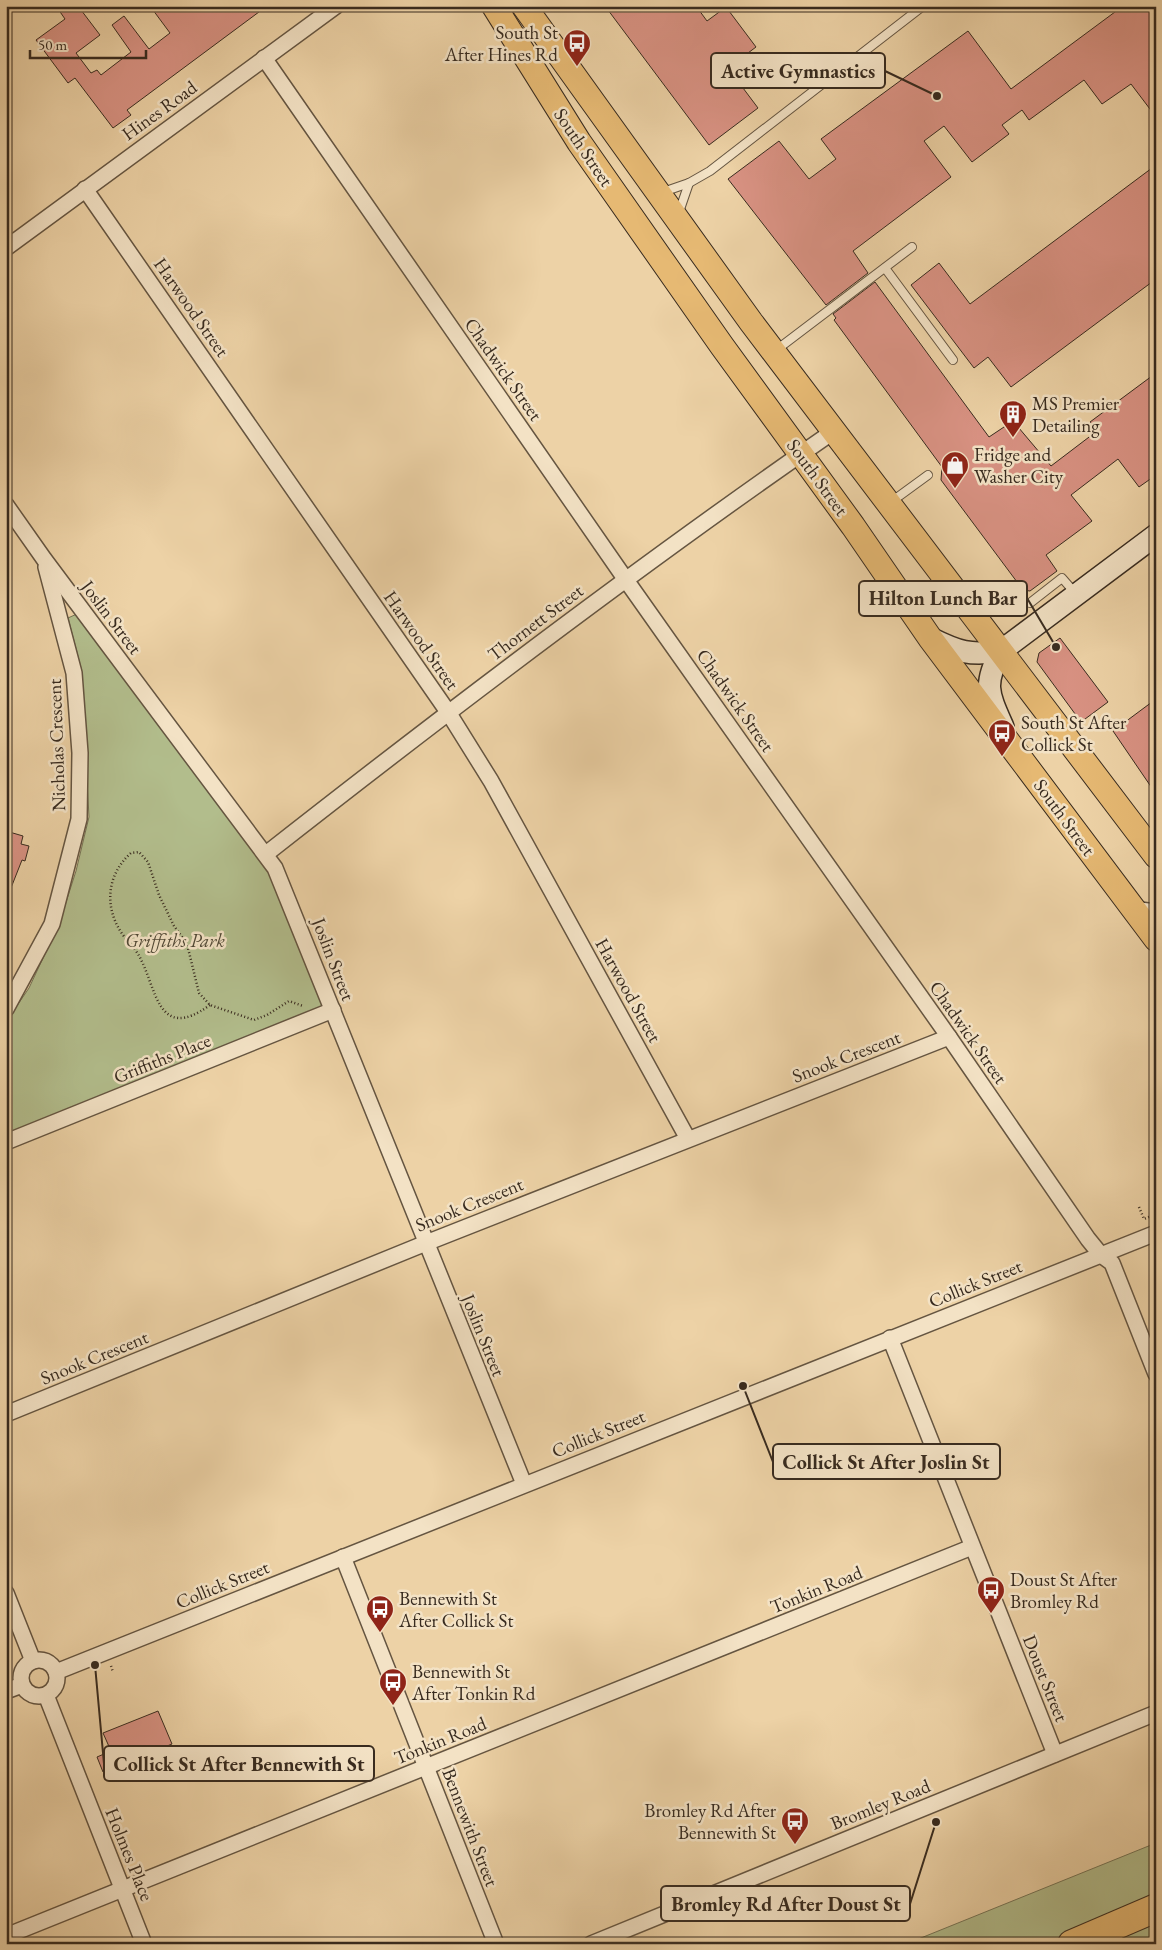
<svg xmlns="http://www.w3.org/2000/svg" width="1162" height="1950" font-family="'EB Garamond',serif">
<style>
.green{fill:#b2bd8c;stroke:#757456}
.building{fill:#d99283;stroke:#382b1f}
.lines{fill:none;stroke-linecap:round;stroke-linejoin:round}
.lane-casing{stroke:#655541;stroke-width:10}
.street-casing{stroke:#655541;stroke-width:18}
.secondary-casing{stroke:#382b1f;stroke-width:24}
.primary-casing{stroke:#382b1f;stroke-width:26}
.highway-casing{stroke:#382b1f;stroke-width:30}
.path{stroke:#382b1f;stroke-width:2.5;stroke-dasharray:1 2.5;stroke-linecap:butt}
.lane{stroke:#f3e2c5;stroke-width:8}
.street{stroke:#f3e2c5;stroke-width:15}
.secondary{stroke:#f3e2c5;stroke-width:21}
.primary{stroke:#e6b973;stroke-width:24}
.highway{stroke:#e6b973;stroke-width:28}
.labels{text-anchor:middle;stroke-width:5;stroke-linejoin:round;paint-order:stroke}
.poi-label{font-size:19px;fill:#382b1f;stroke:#f3e2c5;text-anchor:start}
.street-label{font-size:19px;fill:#382b1f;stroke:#f3e2c5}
.park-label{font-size:19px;font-style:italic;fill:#504835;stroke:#f3e2c5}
.leader{fill:none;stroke:#382b1f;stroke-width:2}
.callout-dot{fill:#382b1f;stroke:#f3e2c5;stroke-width:2}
.callout{fill:#f3e2c5;stroke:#382b1f;stroke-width:2}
.callout-label{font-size:20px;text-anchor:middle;font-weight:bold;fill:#382b1f}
</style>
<rect width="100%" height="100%" fill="#edd2a6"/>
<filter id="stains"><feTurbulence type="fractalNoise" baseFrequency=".004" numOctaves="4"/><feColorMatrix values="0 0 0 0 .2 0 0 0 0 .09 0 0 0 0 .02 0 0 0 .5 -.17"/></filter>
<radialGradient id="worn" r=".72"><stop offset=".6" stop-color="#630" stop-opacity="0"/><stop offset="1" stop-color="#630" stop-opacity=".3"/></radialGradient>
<g class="green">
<polygon points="79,613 260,854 277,885 324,1007 6,1134 6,1022 29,988 59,924 76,871 89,817 81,668 68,618"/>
<polygon points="1156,1843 1156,1898 1048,1944 906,1944"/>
<polygon points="1156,1919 1156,1944 1101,1944"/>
</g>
<g class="building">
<polygon points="56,6 78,6 100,35 76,53 91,73 97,70 101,75 131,52 112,25 124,16 149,49 170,33 150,6 267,6 127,110 131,115 113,128 75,78 68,83 36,40 65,19"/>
<polygon points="605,6 696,6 707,21 726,7 756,47 728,68 758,108 709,145"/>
<polygon points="1123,6 1156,6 1156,117 1131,84 1102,104 1084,80 1029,120 1022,110 1002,125 1009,134 972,162 944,126 924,141 951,177 853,251 868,273 826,305 728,179 779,141 809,179 836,159 821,139 968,31 1011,89"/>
<polygon points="1156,165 1156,279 1011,387 988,357 974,368 911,285 939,263 970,304"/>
<polygon points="875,282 989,437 1013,421 1051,466 1097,431 1090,422 1156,373 1156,475 1139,487 1118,459 1071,495 1092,521 1046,555 1057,571 1030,591 1023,590 941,480 942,467 834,320 836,318 833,314"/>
<polygon points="1060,638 1108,702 1081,722 1037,662 1039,653"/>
<polygon points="1156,699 1156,794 1113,731"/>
<polygon points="6,831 23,836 21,844 29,846 25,861 22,860 7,898"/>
<polygon points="158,1711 172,1744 103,1772 97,1757 111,1751 103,1733"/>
</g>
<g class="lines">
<g class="lane-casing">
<g id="lane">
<polyline points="663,192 689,183 710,171 923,6"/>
<polyline points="678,215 689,183"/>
<polyline points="885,268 953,360"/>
<polyline points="775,351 912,247"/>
<polyline points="891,502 928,475"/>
<polyline points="1030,603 1062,578 1075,593"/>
</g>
</g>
<g class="street-casing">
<g id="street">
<polyline points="264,58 626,580 949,1037 1088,1239 1101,1255 1112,1263 1156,1374"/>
<polyline points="85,189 448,712 491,781 688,1139"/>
<polyline points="6,248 336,6"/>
<polyline points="6,505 44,559 275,868 524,1484"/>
<path d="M266,854C452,708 640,565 834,431"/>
<polyline points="1132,909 1156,912"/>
<polyline points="6,1009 52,924 79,819 80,753 74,673 46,567"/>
<polyline points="6,1142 333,1010"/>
<polyline points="890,1338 1055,1754"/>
<polyline points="6,1414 426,1243 949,1037"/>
<polyline points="343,1557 496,1944"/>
<polyline points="6,1593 33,1661"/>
<circle cx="39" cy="1678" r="18"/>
<polyline points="56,1672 1156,1233"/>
<polyline points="6,1691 22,1685"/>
<polyline points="46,1695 144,1944"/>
<polyline points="6,1936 972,1547"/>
<polyline points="591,1944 1156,1713"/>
</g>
</g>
<g class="secondary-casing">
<g id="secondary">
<path d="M930,638C958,652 970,656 1001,651"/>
<path d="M1003,727C988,693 983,684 1001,651L1156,535"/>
</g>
</g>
<g class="primary-casing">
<g id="primary">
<polyline points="494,6 579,142 722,346 853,526 930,638 1156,939"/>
<polyline points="524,6 751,322 1156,856"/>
</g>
</g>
<g class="highway-casing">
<polyline id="highway" points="1072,1944 1156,1908"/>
</g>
<g class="path">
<path d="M210,1005C156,1044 157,986 138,954C133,946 126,940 121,932C104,906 107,874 131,853L139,852L148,862L159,895L174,926L187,944L199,993L210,1005L254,1020L267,1015L289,1001L303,1006"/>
<polyline points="1139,1207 1144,1219 1156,1214"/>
<polyline points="111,1666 113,1672"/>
</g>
<use href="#lane" class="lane"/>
<use href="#street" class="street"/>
<use href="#secondary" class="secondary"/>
<use href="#primary" class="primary"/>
<use href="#highway" class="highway"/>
</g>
<defs>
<g id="bus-pin" transform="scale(1.4375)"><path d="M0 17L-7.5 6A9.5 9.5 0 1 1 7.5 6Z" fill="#8f2418" stroke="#f3e2c5"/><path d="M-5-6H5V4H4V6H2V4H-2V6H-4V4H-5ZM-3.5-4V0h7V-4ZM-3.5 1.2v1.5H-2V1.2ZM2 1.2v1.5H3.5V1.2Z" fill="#fff"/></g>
<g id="building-pin" transform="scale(1.4375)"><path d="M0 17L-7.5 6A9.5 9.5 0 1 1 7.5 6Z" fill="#8f2418" stroke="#f3e2c5"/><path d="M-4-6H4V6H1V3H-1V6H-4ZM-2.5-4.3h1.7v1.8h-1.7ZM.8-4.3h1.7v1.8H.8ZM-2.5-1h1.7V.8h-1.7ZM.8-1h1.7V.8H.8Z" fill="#fff"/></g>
<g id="shop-pin" transform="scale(1.4375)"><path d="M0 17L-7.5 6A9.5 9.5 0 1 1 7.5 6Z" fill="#8f2418" stroke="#f3e2c5"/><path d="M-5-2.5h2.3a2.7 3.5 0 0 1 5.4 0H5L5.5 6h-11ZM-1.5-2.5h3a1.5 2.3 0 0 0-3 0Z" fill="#fff"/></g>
</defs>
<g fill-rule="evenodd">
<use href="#bus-pin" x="577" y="43"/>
<use href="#building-pin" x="1013" y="414"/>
<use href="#shop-pin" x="955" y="465"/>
<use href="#bus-pin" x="1002" y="733"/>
<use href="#bus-pin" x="991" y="1590"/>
<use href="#bus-pin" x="380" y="1609"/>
<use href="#bus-pin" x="393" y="1682"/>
<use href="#bus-pin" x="795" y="1821"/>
</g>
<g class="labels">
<g class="poi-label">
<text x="558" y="39" text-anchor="end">South St<tspan x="558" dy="22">After Hines Rd</tspan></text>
<text x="1032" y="410">MS Premier<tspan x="1032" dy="22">Detailing</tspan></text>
<text x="974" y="461">Fridge and<tspan x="974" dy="22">Washer City</tspan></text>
<text x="1021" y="729">South St After<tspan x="1021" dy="22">Collick St</tspan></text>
<text x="1010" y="1586">Doust St After<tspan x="1010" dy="22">Bromley Rd</tspan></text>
<text x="399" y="1605">Bennewith St<tspan x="399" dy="22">After Collick St</tspan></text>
<text x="412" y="1678">Bennewith St<tspan x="412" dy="22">After Tonkin Rd</tspan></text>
<text x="776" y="1817" text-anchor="end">Bromley Rd After<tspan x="776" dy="22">Bennewith St</tspan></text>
</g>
<g class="street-label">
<text transform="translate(159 110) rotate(-36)" y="7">Hines Road</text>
<text transform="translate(584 147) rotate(56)" y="7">South Street</text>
<text transform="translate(192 307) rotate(55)" y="7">Harwood Street</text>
<text transform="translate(504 369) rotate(55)" y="7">Chadwick Street</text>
<text transform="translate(818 477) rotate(54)" y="7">South Street</text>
<text transform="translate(112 617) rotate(53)" y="7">Joslin Street</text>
<text transform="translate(535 622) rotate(-37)" y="7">Thornett Street</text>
<text transform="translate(422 640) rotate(55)" y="7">Harwood Street</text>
<text transform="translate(736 700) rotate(55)" y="7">Chadwick Street</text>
<text transform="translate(56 745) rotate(-92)" y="7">Nicholas Crescent</text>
<text transform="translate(1065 817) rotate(54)" y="7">South Street</text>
<text transform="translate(334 959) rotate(69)" y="7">Joslin Street</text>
<text transform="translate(629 990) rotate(61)" y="7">Harwood Street</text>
<text transform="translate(969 1032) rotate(55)" y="7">Chadwick Street</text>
<text transform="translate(846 1056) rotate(-21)" y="7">Snook Crescent</text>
<text transform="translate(162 1058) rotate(-22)" y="7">Griffiths Place</text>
<text transform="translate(469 1204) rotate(-22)" y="7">Snook Crescent</text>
<text transform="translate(975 1283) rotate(-22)" y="7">Collick Street</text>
<text transform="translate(484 1335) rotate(68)" y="7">Joslin Street</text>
<text transform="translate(94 1357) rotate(-22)" y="7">Snook Crescent</text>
<text transform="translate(598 1433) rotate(-22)" y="7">Collick Street</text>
<text transform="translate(222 1584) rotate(-22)" y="7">Collick Street</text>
<text transform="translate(816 1589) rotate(-22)" y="7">Tonkin Road</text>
<text transform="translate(1046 1678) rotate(68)" y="7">Doust Street</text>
<text transform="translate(440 1740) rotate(-22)" y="7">Tonkin Road</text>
<text transform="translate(880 1804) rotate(-22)" y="7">Bromley Road</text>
<text transform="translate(471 1827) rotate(69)" y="7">Bennewith Street</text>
<text transform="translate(130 1854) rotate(68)" y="7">Holmes Place</text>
</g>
<g class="park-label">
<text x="175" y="947">Griffiths Park</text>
</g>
</g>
<path class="leader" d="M937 96L885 71M1056 647L1027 598M743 1386L773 1462M95 1665L104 1764M936 1822L910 1904"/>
<g class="callout-dot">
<circle cx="937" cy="96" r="5"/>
<circle cx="1056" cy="647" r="5"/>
<circle cx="743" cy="1386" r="5"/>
<circle cx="95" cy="1665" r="5"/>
<circle cx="936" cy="1822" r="5"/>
</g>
<g class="callout">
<rect x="711" y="53" width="174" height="35" rx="5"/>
<rect x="859" y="581" width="168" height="35" rx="5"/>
<rect x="773" y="1444" width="227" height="35" rx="5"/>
<rect x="104" y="1746" width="270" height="35" rx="5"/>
<rect x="661" y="1886" width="249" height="35" rx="5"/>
</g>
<g class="callout-label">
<text x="798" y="78">Active Gymnastics</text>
<text x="943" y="605">Hilton Lunch Bar</text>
<text x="886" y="1469">Collick St After Joslin St</text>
<text x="239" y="1771">Collick St After Bennewith St</text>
<text x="786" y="1911">Bromley Rd After Doust St</text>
</g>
<rect width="1162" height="1950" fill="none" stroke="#edd2a6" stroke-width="25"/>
<rect x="8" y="8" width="1147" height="1935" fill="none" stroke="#382b1f" stroke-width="2.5"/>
<rect x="12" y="12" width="1137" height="1925" fill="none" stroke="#382b1f"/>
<path d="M30 50v8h116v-8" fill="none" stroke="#382b1f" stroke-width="2.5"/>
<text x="38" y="50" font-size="15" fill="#382b1f" stroke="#f3e2c5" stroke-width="4" paint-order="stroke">50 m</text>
<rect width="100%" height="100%" filter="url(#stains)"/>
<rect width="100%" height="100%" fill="url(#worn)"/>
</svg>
